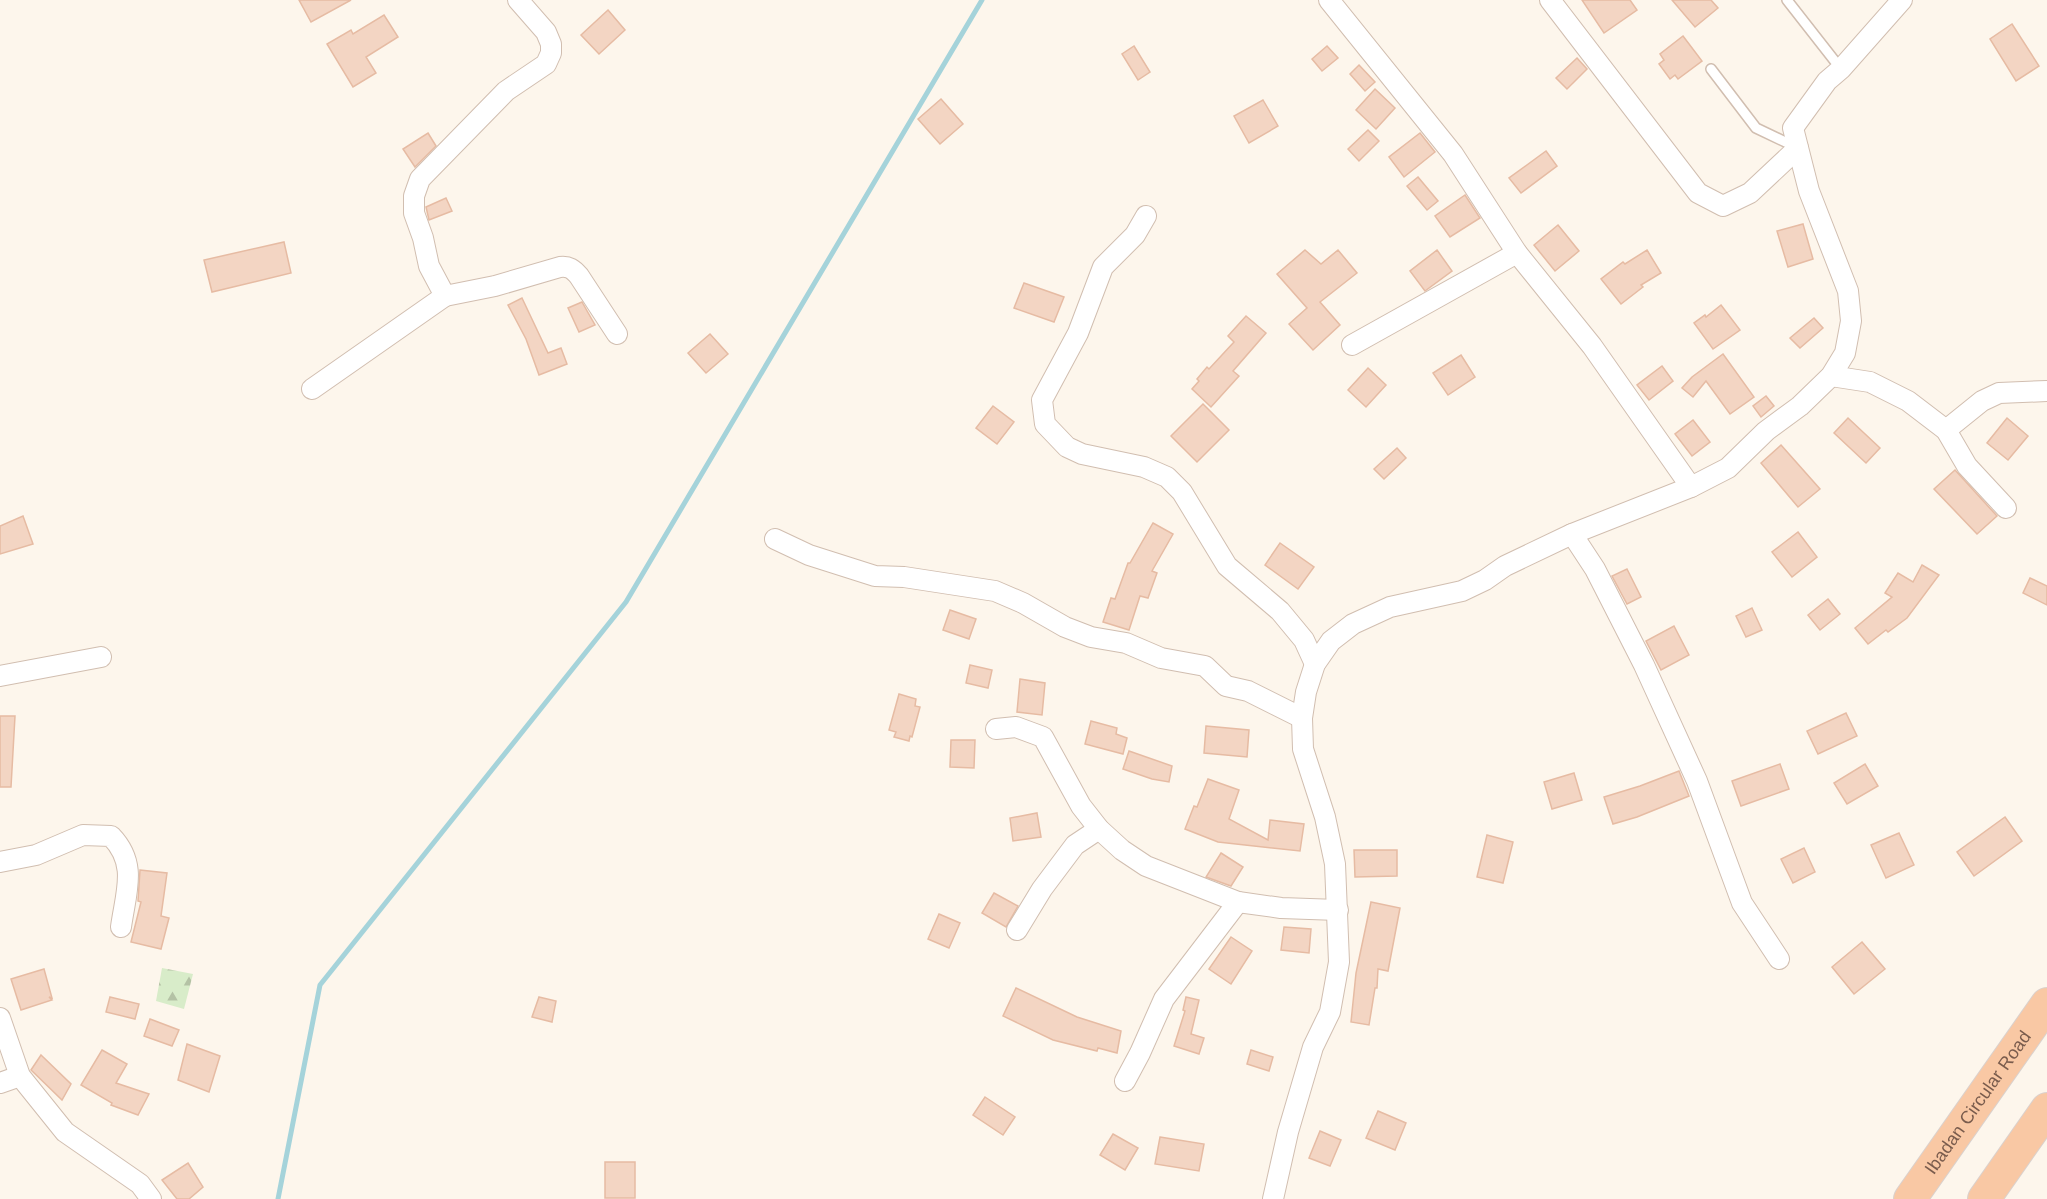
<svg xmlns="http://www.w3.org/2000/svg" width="2047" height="1199" font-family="Helvetica,sans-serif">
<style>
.forest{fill:url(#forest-firs)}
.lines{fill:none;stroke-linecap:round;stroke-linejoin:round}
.stream{stroke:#a5d3da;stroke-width:5}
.building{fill:#f3d5c3;stroke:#e6bba3;stroke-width:1.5}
.service-casing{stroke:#d1beb0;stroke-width:12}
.minor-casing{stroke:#d1beb0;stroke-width:22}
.trunk-casing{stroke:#dad1cd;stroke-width:34}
.service{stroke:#fff;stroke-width:9}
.minor{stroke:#fff;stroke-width:20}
.trunk{stroke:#f9c8a4;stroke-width:32}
.labels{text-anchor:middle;stroke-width:6;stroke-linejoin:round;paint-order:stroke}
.street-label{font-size:18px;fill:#7a5c4d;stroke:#fffaf3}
</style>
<defs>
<pattern id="forest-firs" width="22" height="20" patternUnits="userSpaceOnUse" patternTransform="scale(1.5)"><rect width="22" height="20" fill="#d8ecc9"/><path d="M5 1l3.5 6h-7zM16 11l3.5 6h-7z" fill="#b4c2a5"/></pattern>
</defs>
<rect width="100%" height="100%" fill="#fdf6ec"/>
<polygon class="forest" points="162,968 193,974 184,1009 156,1001"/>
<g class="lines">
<polyline class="stream" points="278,1199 320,985 626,602 982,0"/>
</g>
<g class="building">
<polygon points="299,0 351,0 311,22"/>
<polygon points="1582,0 1630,0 1637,10 1604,33"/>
<polygon points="1672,0 1711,0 1718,8 1695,27"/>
<polygon points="608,10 625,30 599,54 581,35"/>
<polygon points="384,15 398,37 366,57 376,73 353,87 327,44 351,30 353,34"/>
<polygon points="2012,24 2039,66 2016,81 1990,39"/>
<polygon points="1683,36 1702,61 1678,79 1675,75 1670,79 1659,64 1664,60 1660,54"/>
<polygon points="1134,46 1150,72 1138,80 1122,54"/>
<polygon points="1327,46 1338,58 1322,71 1312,59"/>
<polygon points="1577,58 1587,69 1567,89 1556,78"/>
<polygon points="1359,65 1375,82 1365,91 1350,74"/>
<polygon points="1375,89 1395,108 1376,129 1356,110"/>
<polygon points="941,99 963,124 940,144 918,119"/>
<polygon points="1263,100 1278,126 1249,143 1234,116"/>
<polygon points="1368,130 1379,141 1359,161 1348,149"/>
<polygon points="428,133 436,146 415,167 403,149"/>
<polygon points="1420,133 1435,152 1404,177 1389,157"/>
<polygon points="1546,151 1557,166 1521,193 1509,178"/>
<polygon points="1418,177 1438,201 1427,210 1407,186"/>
<polygon points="1465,195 1480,218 1450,237 1435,216"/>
<polygon points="446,198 452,211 429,220 426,207"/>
<polygon points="1803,224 1813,259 1788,267 1777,231"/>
<polygon points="1558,225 1579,251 1555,271 1534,245"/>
<polygon points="284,242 291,273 212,292 204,260"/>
<polygon points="1305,250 1321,264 1338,250 1357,273 1320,302 1340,325 1313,350 1289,324 1307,308 1277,274"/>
<polygon points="1437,250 1452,271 1425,291 1410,271"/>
<polygon points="1647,250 1661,273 1641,285 1643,287 1621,304 1601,279 1623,262 1625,264"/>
<polygon points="1024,283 1064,297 1054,322 1014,308"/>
<polygon points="522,298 548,353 561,348 567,364 539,375 526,339 508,305"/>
<polygon points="582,302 595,325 579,332 568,308"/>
<polygon points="1721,305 1740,330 1713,349 1694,323 1705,315 1706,317"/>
<polygon points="1246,316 1266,333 1233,371 1239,376 1211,407 1192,389 1199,381 1197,379 1207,367 1209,369 1234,342 1228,336"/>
<polygon points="1814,318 1823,328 1800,348 1790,338"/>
<polygon points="710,334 728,354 706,373 688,353"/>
<polygon points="1723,354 1754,397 1730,414 1706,381 1693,397 1682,388 1692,377"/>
<polygon points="1461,355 1475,377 1448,395 1433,373"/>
<polygon points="1662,366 1673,381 1649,400 1637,385"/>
<polygon points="1368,368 1386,385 1366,407 1348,390"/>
<polygon points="1766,396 1774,406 1761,417 1753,406"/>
<polygon points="1203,404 1229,430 1197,462 1171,436"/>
<polygon points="993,406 1014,422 997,444 976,428"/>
<polygon points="1848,418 1880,448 1866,463 1834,433"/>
<polygon points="2007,418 2028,436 2008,460 1987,443"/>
<polygon points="1693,420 1710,442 1692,456 1675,434"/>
<polygon points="1781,445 1820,489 1798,507 1761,463"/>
<polygon points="1397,448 1406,458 1384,479 1374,469"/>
<polygon points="1955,470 1997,516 1977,534 1934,489"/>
<polygon points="23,516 33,544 0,554 0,526"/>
<polygon points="1153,523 1173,534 1152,571 1157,573 1148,598 1140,596 1129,630 1103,622 1111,598 1115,599 1128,563 1130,563"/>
<polygon points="1798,532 1817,557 1792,577 1772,552"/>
<polygon points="1280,543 1314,567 1298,589 1265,565"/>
<polygon points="1922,565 1939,575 1907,618 1888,632 1886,630 1868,644 1855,628 1892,597 1885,593 1898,573 1913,582"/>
<polygon points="1627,569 1641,597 1627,604 1612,576"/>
<polygon points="2030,578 2047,586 2047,605 2023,593"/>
<polygon points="1828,599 1840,614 1820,630 1808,615"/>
<polygon points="1752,608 1762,630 1746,637 1736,616"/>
<polygon points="950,610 976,619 969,639 943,630"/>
<polygon points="1674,626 1689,655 1661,670 1646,641"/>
<polygon points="970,665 992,670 988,688 966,683"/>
<polygon points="1020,679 1045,683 1042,715 1017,712"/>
<polygon points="899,694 916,699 915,706 920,707 912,737 910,736 909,741 894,737 896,732 889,730"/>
<polygon points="1846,713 1857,736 1818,754 1807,731"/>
<polygon points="0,716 15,716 11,787 0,787"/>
<polygon points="1091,721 1117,728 1116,734 1127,738 1123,754 1085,744"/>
<polygon points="1206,726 1249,730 1247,757 1204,753"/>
<polygon points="951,740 975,740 974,768 950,767"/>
<polygon points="1129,751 1172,766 1169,782 1152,779 1123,769"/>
<polygon points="1780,764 1789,789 1741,806 1732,781"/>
<polygon points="1865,764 1878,786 1847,804 1834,783"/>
<polygon points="1679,771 1689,796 1637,817 1613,824 1604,797 1640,786"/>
<polygon points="1574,773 1582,800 1552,809 1544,782"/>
<polygon points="1208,779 1239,790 1229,819 1268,840 1270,820 1304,824 1300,851 1218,842 1185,829 1194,806 1197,807"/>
<polygon points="1037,813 1041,837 1013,841 1010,818"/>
<polygon points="2005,817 2022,841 1974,876 1957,852"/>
<polygon points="1899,833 1914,865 1886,878 1871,845"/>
<polygon points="1487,835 1513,842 1503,883 1477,877"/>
<polygon points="1804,848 1815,872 1793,883 1781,859"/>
<polygon points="1354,850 1397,850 1397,876 1355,877"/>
<polygon points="1221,853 1243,867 1231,886 1206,877"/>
<polygon points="140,870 167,873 161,916 169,918 161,949 131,942 141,902 138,901"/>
<polygon points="994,893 1018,906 1006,927 982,913"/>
<polygon points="1371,902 1400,908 1388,971 1378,969 1377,988 1375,988 1369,1025 1351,1022 1356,973"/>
<polygon points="939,914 960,923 949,948 928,939"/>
<polygon points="1284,927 1311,929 1309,953 1281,950"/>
<polygon points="1231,937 1252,951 1231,984 1209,969"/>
<polygon points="1862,942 1885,969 1854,994 1832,967"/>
<polygon points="44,969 52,998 49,997 52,1000 21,1010 11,979"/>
<polygon points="1016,988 1077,1017 1121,1031 1117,1053 1098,1048 1097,1051 1053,1040 1003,1016"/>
<polygon points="110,997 139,1004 135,1019 106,1012"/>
<polygon points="539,997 556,1001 552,1022 532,1017"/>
<polygon points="1186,997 1199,1000 1191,1034 1204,1038 1199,1054 1174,1046 1185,1011 1183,1010"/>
<polygon points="150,1019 179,1030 172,1046 144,1036"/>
<polygon points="187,1044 220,1056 209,1092 178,1080"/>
<polygon points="102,1050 127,1064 116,1083 149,1094 138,1115 111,1105 112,1103 81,1085"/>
<polygon points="1251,1050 1273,1057 1269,1071 1247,1064"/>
<polygon points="41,1055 71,1084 62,1100 31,1070"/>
<polygon points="985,1097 1015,1117 1003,1135 973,1115"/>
<polygon points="1378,1111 1406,1123 1395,1150 1366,1138"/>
<polygon points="1320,1131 1341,1140 1330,1166 1309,1158"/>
<polygon points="1113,1134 1138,1148 1125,1170 1100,1155"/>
<polygon points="1160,1137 1204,1144 1199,1171 1155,1164"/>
<rect x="605" y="1162" width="30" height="36"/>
<polygon points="188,1163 203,1187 189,1199 177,1199 162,1180"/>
</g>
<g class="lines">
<g class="service-casing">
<g id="service">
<polyline points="1787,0 1841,69"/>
<polyline points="1711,69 1756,128 1796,147"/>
</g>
</g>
<g class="minor-casing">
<g id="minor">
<polyline points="1329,0 1453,154 1517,253 1592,346 1691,487"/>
<polyline points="1550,0 1698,193 1723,206 1750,193 1798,148"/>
<polyline points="1146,216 1135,235 1103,267 1078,333 1042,400 1045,424 1067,447 1082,454 1144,467 1167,477 1182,492 1227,566 1280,611 1304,640 1315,664"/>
<path d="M445,296L495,286L560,267C569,266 573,269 579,276L617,334"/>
<polyline points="1352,345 1517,253"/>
<polyline points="1831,376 1870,382 1908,401 1946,430 1967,466 2006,508"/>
<polyline points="312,389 445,296 429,266 423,238 414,213 414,196 420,179 506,91 546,64 551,53 551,44 546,32 518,0"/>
<polyline points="1946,430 1982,401 1999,393 2047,391"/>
<polyline points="1572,534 1595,569 1644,665 1697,781 1742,903 1779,959"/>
<polyline points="775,539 809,555 875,576 904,577 995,591 1023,603 1065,627 1091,637 1126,643 1161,658 1205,666 1226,686 1248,691 1302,718"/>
<polyline points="0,676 101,657"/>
<polyline points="996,729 1016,727 1043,737 1081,806 1099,829 1122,850 1146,866 1238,902 1281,908 1338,910"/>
<path d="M0,862L36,855L83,835L111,836C138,864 126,891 121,927"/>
<polyline points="1017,930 1042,889 1075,845 1099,829"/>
<polyline points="0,1018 20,1076 65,1132 140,1184 151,1199"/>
<polyline points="1125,1081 1140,1053 1164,999 1238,902"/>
<polyline points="0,1083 20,1076"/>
<polyline points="1273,1199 1288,1132 1313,1047 1330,1012 1339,962 1335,864 1325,817 1303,749 1302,718 1306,692 1315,664 1331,641 1353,624 1390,607 1462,591 1485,580 1505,566 1572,534 1691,487 1728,468 1766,431 1800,406 1831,376 1845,353 1851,321 1848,291 1809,191 1793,128 1827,81 1841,69 1902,0"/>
</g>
</g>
<g class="trunk-casing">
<g id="trunk">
<path id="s1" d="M1910,1199L2047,1004"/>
<polyline points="1984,1199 2047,1109"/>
</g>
</g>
<use href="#service" class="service"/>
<use href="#minor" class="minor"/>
<use href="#trunk" class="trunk"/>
</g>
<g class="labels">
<g class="street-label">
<text dy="6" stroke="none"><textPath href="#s1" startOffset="118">Ibadan Circular Road</textPath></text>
</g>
</g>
</svg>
